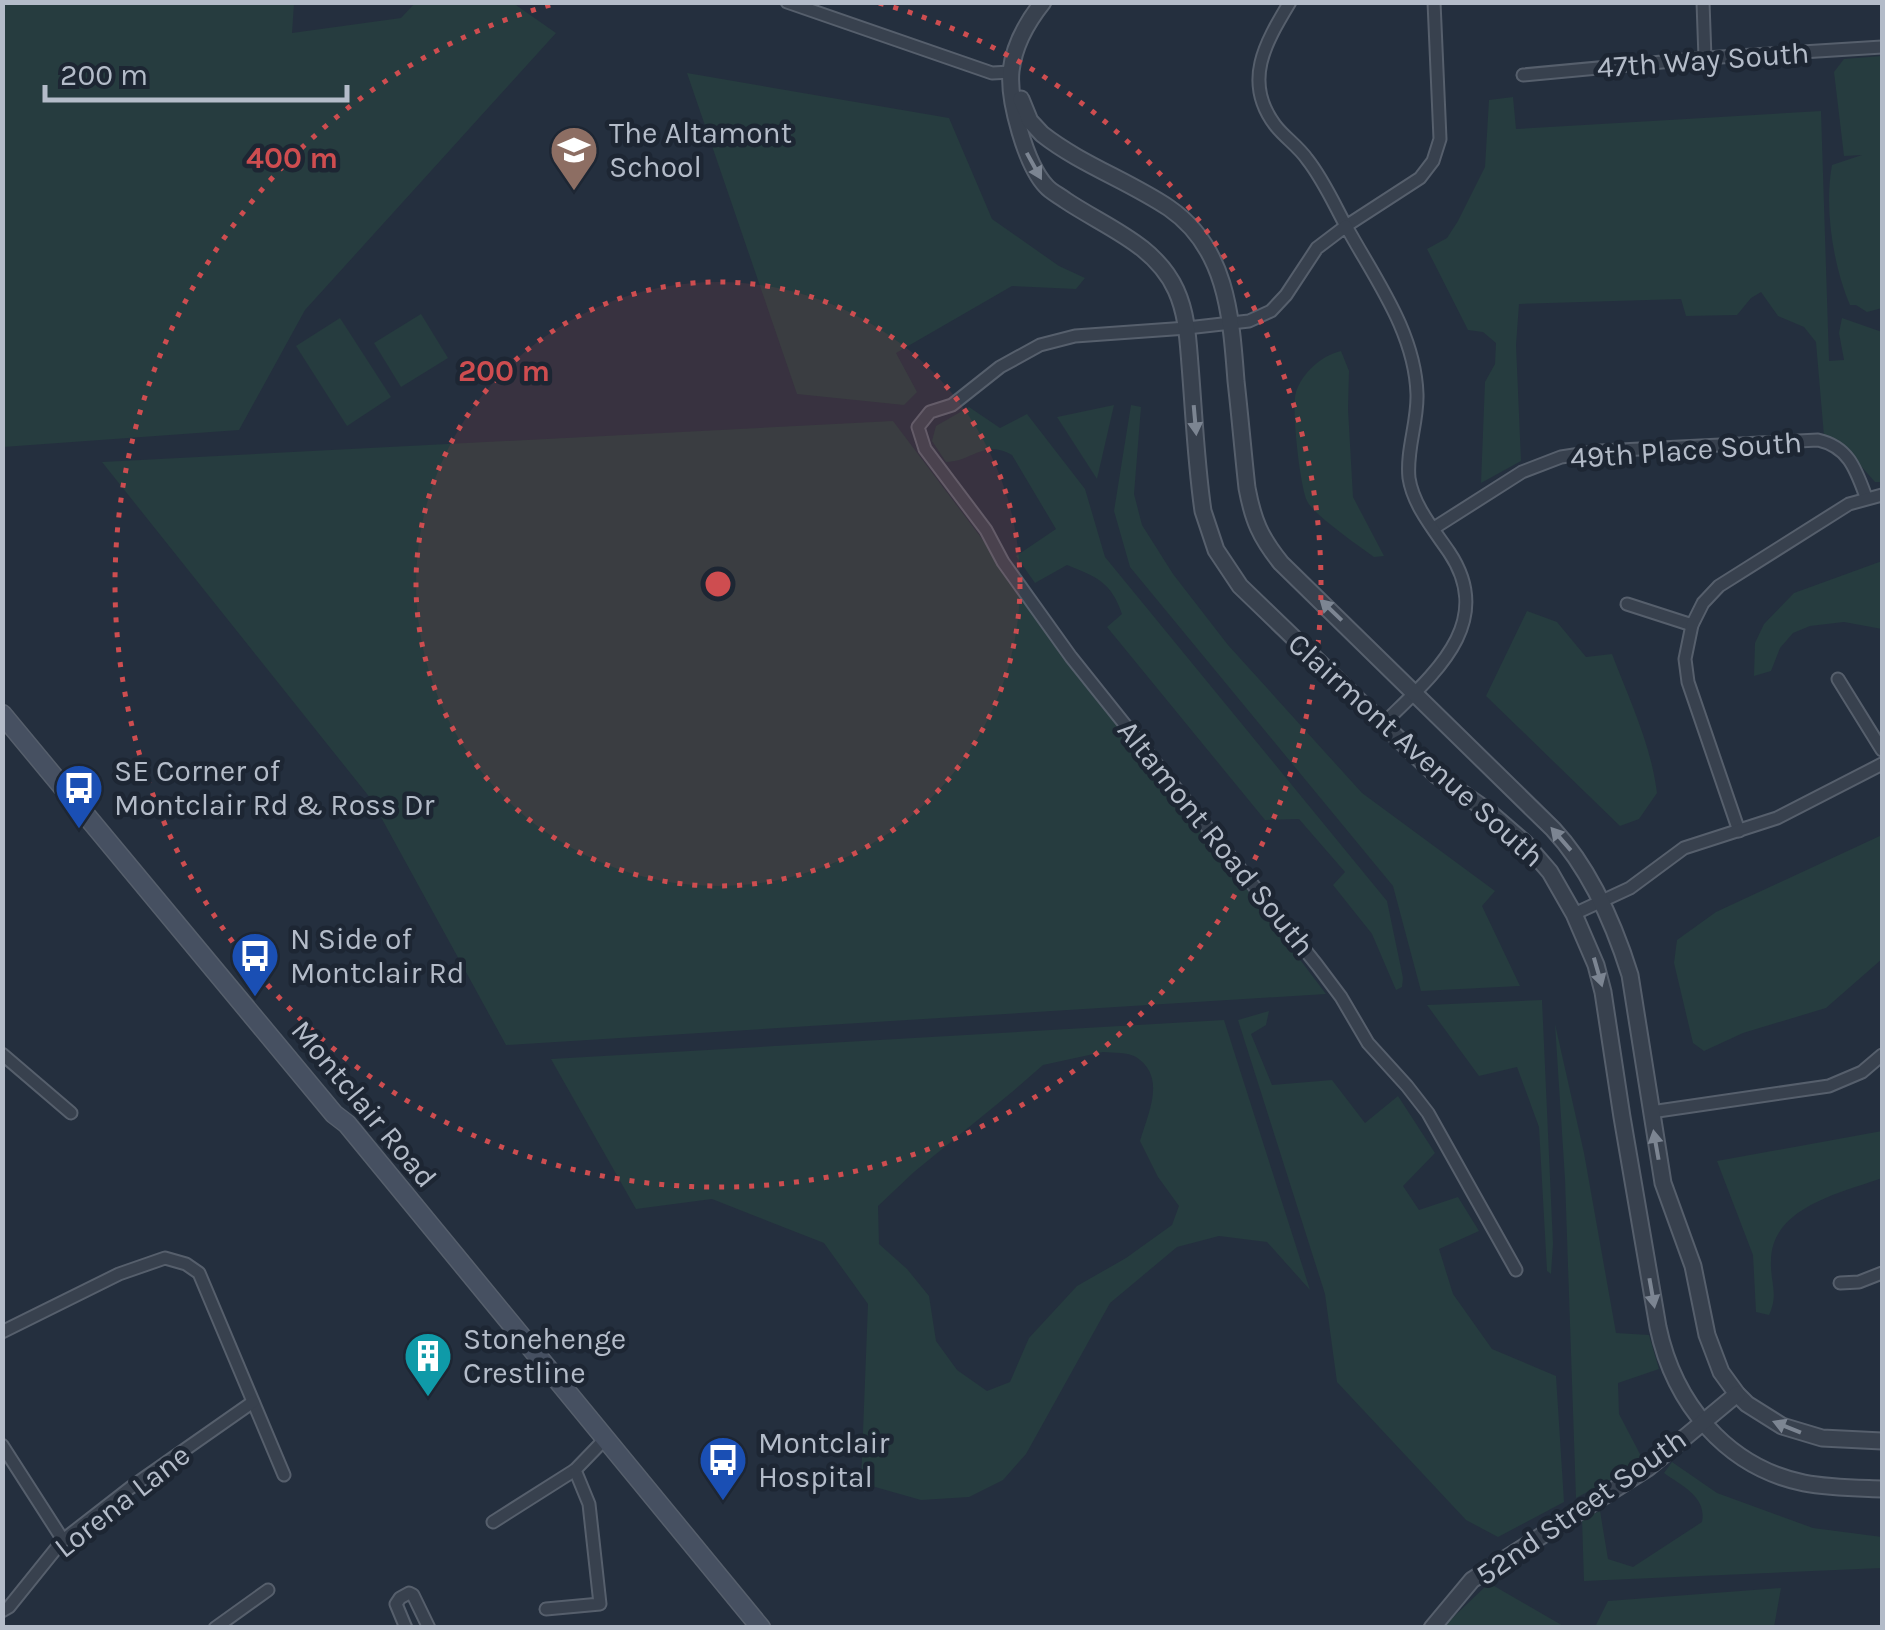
<svg xmlns="http://www.w3.org/2000/svg" width="1885" height="1630" font-family="Karla,sans-serif">
<style>
.green{fill:#263c3f;fill-rule:evenodd}
.lines{fill:none;stroke-linecap:round;stroke-linejoin:round}
.minor-casing{stroke:#565f6c;stroke-width:15}
.tertiary-casing{stroke:#565f6c;stroke-width:19}
.secondary-casing{stroke:#565f6c;stroke-width:21}
.minor{stroke:#38414e;stroke-width:11}
.tertiary{stroke:#38414e;stroke-width:15}
.secondary{stroke:#465061;stroke-width:18}
.oneway{fill:#7c8592}
.ring{fill:none;stroke:#ce4d50;stroke-width:5;stroke-dasharray:5 10}
.labels{text-anchor:middle;stroke-width:9;stroke-linejoin:round;paint-order:stroke}
.street-label{font-size:30px;fill:#b4bcc9;stroke:#1d2633}
.poi-label{font-size:30px;fill:#b4bcc9;stroke:#1d2633;text-anchor:start}
.centre{fill:#ce4d50;stroke:#1d2633;stroke-width:5}
.ring-label{font-size:30px;text-anchor:middle;font-weight:bold;fill:#ce4d50;stroke:#1d2633;stroke-width:9;stroke-linejoin:round;paint-order:stroke}
</style>
<rect width="100%" height="100%" fill="#242f3e"/>
<g class="green">
<polygon points="3,2 294,3 292,33 401,18 415,3 513,3 556,33 305,310 239,430 3,447"/>
<path d="M1882,56V308L1867,312L1856,305H1850C1833,265 1824,208 1832,165L1862,155L1844,156L1834,72L1844,59Z"/>
<polygon points="687,73 949,118 992,219 1059,266 1085,278 1076,289 1012,286 896,353 917,392 904,405 797,394"/>
<polygon points="1513,97 1516,129 1821,111 1829,361 1844,360 1839,333 1842,318 1882,332 1882,482 1875,482 1838,440 1824,436 1816,342 1804,327 1778,316 1761,292 1751,298 1737,315 1686,316 1681,299 1519,304 1516,345 1521,461 1481,483 1485,382 1495,364 1496,343 1483,332 1468,330 1427,249 1447,238 1458,221 1485,167 1489,100"/>
<polygon points="421,314 448,358 401,387 374,343"/>
<polygon points="340,318 391,397 347,426 296,346"/>
<path d="M1341,351L1349,371L1348,409L1353,497L1384,556L1374,557C1359,546 1314,515 1307,501C1300,486 1291,408 1296,392C1302,373 1322,355 1341,351Z"/>
<polygon points="1114,405 1097,479 1057,417"/>
<polygon points="1131,405 1141,407 1134,494 1142,525 1173,574 1228,645 1362,793 1495,891 1482,906 1520,986 1421,991 1393,886 1130,567 1114,511"/>
<path d="M969,407L1000,428L1027,414L1085,489L1105,557L1387,901L1403,978L1402,987L1396,990L1372,934L1333,885L1345,872L1299,819L1265,820L1107,627L1122,614C1111,582 1097,577 1067,565L1035,583L1016,556L1056,529L1012,455C983,439 972,462 946,462L932,441L936,426Z"/>
<polygon points="893,421 1326,994 506,1045 371,799 102,462"/>
<polygon points="1882,561 1882,629 1844,622 1810,626 1793,633 1780,648 1771,671 1754,676 1755,643 1764,624 1794,593"/>
<path d="M1527,611L1557,622L1586,657L1612,654C1629,699 1651,744 1657,793L1639,819L1620,826L1486,696Z"/>
<polygon points="1882,835 1882,959 1826,1008 1743,1033 1704,1051 1693,1043 1674,963 1677,940 1716,912"/>
<polygon points="1542,1000 1553,1244 1551,1274 1547,1271 1539,1127 1517,1067 1479,1076 1427,1005"/>
<polygon points="1269,1011 1266,1025 1251,1034 1272,1085 1332,1080 1365,1123 1398,1096 1435,1153 1403,1186 1419,1210 1458,1197 1479,1231 1439,1249 1453,1294 1492,1349 1556,1376 1564,1502 1498,1537 1466,1520 1337,1382 1325,1294 1238,1020"/>
<path d="M1224,1020L1310,1290L1267,1242L1219,1236L1177,1247L1110,1303L1026,1454L1003,1480L969,1497L921,1500L861,1483L868,1304L824,1243L712,1199L636,1209L551,1059ZM1103,1052C1113,1053 1128,1052 1136,1057C1167,1077 1148,1113 1140,1141L1158,1177L1179,1206L1172,1225L1126,1258L1077,1286L1029,1338L1010,1382L987,1391L957,1370L936,1341L929,1296L907,1269L879,1244L878,1206L914,1172L1012,1092L1043,1065Z"/>
<polygon points="1555,1024 1584,1153 1616,1333 1649,1335 1659,1369 1618,1383 1619,1414 1641,1456 1614,1478 1576,1498 1565,1179"/>
<path d="M1882,1131V1178C1841,1193 1771,1207 1771,1261C1770,1282 1779,1294 1769,1315L1756,1312L1753,1255L1717,1161Z"/>
<path d="M1672,1462L1717,1493L1813,1528L1882,1537V1568L1584,1581L1582,1519L1600,1511L1608,1559L1633,1567L1702,1522C1707,1497 1682,1486 1664,1473Z"/>
<polygon points="1489,1583 1565,1627 1443,1627"/>
<polygon points="1781,1588 1774,1627 1595,1627 1608,1601"/>
</g>
<g class="lines">
<g class="minor-casing">
<g id="minor">
<polyline points="787,2 992,73 1011,72"/>
<path d="M1290,2C1266,42 1242,81 1275,125C1284,137 1298,146 1307,159C1323,179 1334,204 1346,226L1420,178L1433,161L1440,139L1434,2"/>
<polyline points="1703,2 1705,58"/>
<polyline points="1523,75 1705,58 1882,47"/>
<path d="M1434,528L1522,472L1561,457L1600,451L1818,440C1849,447 1856,470 1866,497"/>
<polyline points="1627,604 1692,625"/>
<polyline points="1838,679 1882,750"/>
<path d="M1382,725C1430,677 1498,625 1449,552C1434,530 1413,505 1409,478C1406,450 1418,422 1417,394C1415,332 1375,279 1346,226L1317,248L1286,295L1271,311L1249,321L1187,328L1075,336L1040,345L1000,367L952,405L930,412L918,427L925,449L986,530L1003,562L1071,657L1317,965L1341,997L1368,1043L1407,1086L1428,1113L1516,1270"/>
<polyline points="1739,831 1688,682 1685,659 1692,625 1703,603 1719,586 1849,504 1882,495"/>
<polyline points="1574,914 1630,888 1684,848 1777,818 1882,764"/>
<polyline points="2,1054 71,1113"/>
<polyline points="1651,1112 1829,1086 1862,1072 1882,1055"/>
<polyline points="1840,1283 1859,1282 1882,1273"/>
<polyline points="2,1332 119,1274 165,1258 186,1264 199,1273 284,1475"/>
<polyline points="2,1445 63,1540"/>
<polyline points="493,1522 575,1470"/>
<polyline points="546,1609 600,1604 589,1504 575,1470 605,1439"/>
<polyline points="2,1611 9,1607 63,1540 130,1488 253,1402"/>
<polyline points="215,1628 268,1590"/>
<polyline points="406,1628 396,1604 400,1598 409,1593 413,1595 429,1628"/>
</g>
</g>
<g class="tertiary-casing">
<g id="tertiary">
<path d="M1043,2C1027,22 1014,45 1011,71C1008,100 1026,165 1046,186C1051,192 1060,196 1065,200C1105,227 1155,244 1176,290C1187,314 1188,340 1190,365C1194,414 1196,463 1203,511L1216,550L1240,586L1436,775L1488,811L1525,843L1550,872L1574,914L1596,965L1603,992L1622,1117L1658,1327C1674,1403 1726,1467 1804,1483C1830,1488 1857,1488 1882,1489"/>
<path d="M1021,99L1030,121L1042,134C1080,164 1129,181 1169,208C1227,248 1231,316 1236,381C1240,416 1243,452 1247,488C1253,520 1260,537 1281,563L1553,829C1590,869 1614,924 1630,975L1663,1183L1693,1266L1707,1335L1721,1372L1737,1394L1747,1404L1782,1426L1822,1438L1882,1441"/>
<polyline points="1432,1628 1472,1580 1648,1468 1737,1394"/>
</g>
</g>
<g class="secondary-casing">
<polyline id="secondary" points="2,714 334,1114 347,1124 761,1628"/>
</g>
<use href="#minor" class="minor"/>
<use href="#tertiary" class="tertiary"/>
<use href="#secondary" class="secondary"/>
</g>
<defs><path id="oneway-solid" d="M-6-.8H1V-3.2L6.5 0L1 3.2V.8H-6Z" transform="scale(2.5)"/></defs>
<g class="oneway">
<use href="#oneway-solid" transform="translate(1034 166) rotate(61)"/>
<use href="#oneway-solid" transform="translate(1195 420) rotate(85)"/>
<use href="#oneway-solid" transform="translate(1331 610) rotate(-136)"/>
<use href="#oneway-solid" transform="translate(1561 839) rotate(-131)"/>
<use href="#oneway-solid" transform="translate(1598 972) rotate(74)"/>
<use href="#oneway-solid" transform="translate(1656 1145) rotate(-100)"/>
<use href="#oneway-solid" transform="translate(1652 1293) rotate(80)"/>
<use href="#oneway-solid" transform="translate(1787 1427) rotate(-158)"/>
</g>
<circle cx="718" cy="584" r="302" fill="#ce4d50" fill-opacity=".12"/>
<g class="ring">
<circle cx="718" cy="584" r="302"/>
<path d="M879 3A603 603 0 1 1 557 3"/>
</g>
<defs>
<g id="school-pin" transform="scale(2.5)"><path d="M0 17L-7.5 6A9.5 9.5 0 1 1 7.5 6Z" fill="#8d6e63" stroke="#1d2633"/><path d="M0-5L7-2L0 1L-7-2ZM-4 1L0 2.5L4 1V4Q0 6-4 4Z" fill="#fff"/></g>
<g id="bus-pin" transform="scale(2.5)"><path d="M0 17L-7.5 6A9.5 9.5 0 1 1 7.5 6Z" fill="#1a4fb4" stroke="#1d2633"/><path d="M-5-6H5V4H4V6H2V4H-2V6H-4V4H-5ZM-3.5-4V0h7V-4ZM-3.5 1.2v1.5H-2V1.2ZM2 1.2v1.5H3.5V1.2Z" fill="#fff"/></g>
<g id="building-pin" transform="scale(2.5)"><path d="M0 17L-7.5 6A9.5 9.5 0 1 1 7.5 6Z" fill="#0f9aa8" stroke="#1d2633"/><path d="M-4-6H4V6H1V3H-1V6H-4ZM-2.5-4.3h1.7v1.8h-1.7ZM.8-4.3h1.7v1.8H.8ZM-2.5-1h1.7V.8h-1.7ZM.8-1h1.7V.8H.8Z" fill="#fff"/></g>
</defs>
<g fill-rule="evenodd">
<use href="#school-pin" x="574" y="150"/>
<use href="#bus-pin" x="79" y="788"/>
<use href="#bus-pin" x="255" y="956"/>
<use href="#building-pin" x="428" y="1356"/>
<use href="#bus-pin" x="723" y="1460"/>
</g>
<g class="labels">
<g class="street-label">
<text transform="translate(1703 60) rotate(-4)" y="10">47th Way South</text>
<text transform="translate(1686 450) rotate(-4)" y="10">49th Place South</text>
<text transform="translate(1416 750) rotate(42)" y="10">Clairmont Avenue South</text>
<text transform="translate(1216 838) rotate(51)" y="10">Altamont Road South</text>
<text transform="translate(364 1104) rotate(50)" y="10">Montclair Road</text>
<text transform="translate(122 1501) rotate(-38)" y="10">Lorena Lane</text>
<text transform="translate(1581 1507) rotate(-35)" y="10">52nd Street South</text>
</g>
<g class="poi-label">
<text x="609" y="143">The Altamont<tspan x="609" dy="34">School</tspan></text>
<text x="114" y="781">SE Corner of<tspan x="114" dy="34">Montclair Rd &amp; Ross Dr</tspan></text>
<text x="290" y="949">N Side of<tspan x="290" dy="34">Montclair Rd</tspan></text>
<text x="463" y="1349">Stonehenge<tspan x="463" dy="34">Crestline</tspan></text>
<text x="758" y="1453">Montclair<tspan x="758" dy="34">Hospital</tspan></text>
</g>
</g>
<circle cx="718" cy="584" r="15" class="centre"/>
<g class="ring-label">
<text x="292" y="168">400 m</text>
<text x="504" y="381">200 m</text>
</g>
<rect width="1885" height="1630" fill="none" stroke="#b4bcc9" stroke-width="10"/>
<path d="M45 85v15h302v-15" fill="none" stroke="#b4bcc9" stroke-width="5"/>
<text x="60" y="85" font-size="30" fill="#b4bcc9" stroke="#1d2633" stroke-width="8" paint-order="stroke">200 m</text>
</svg>
